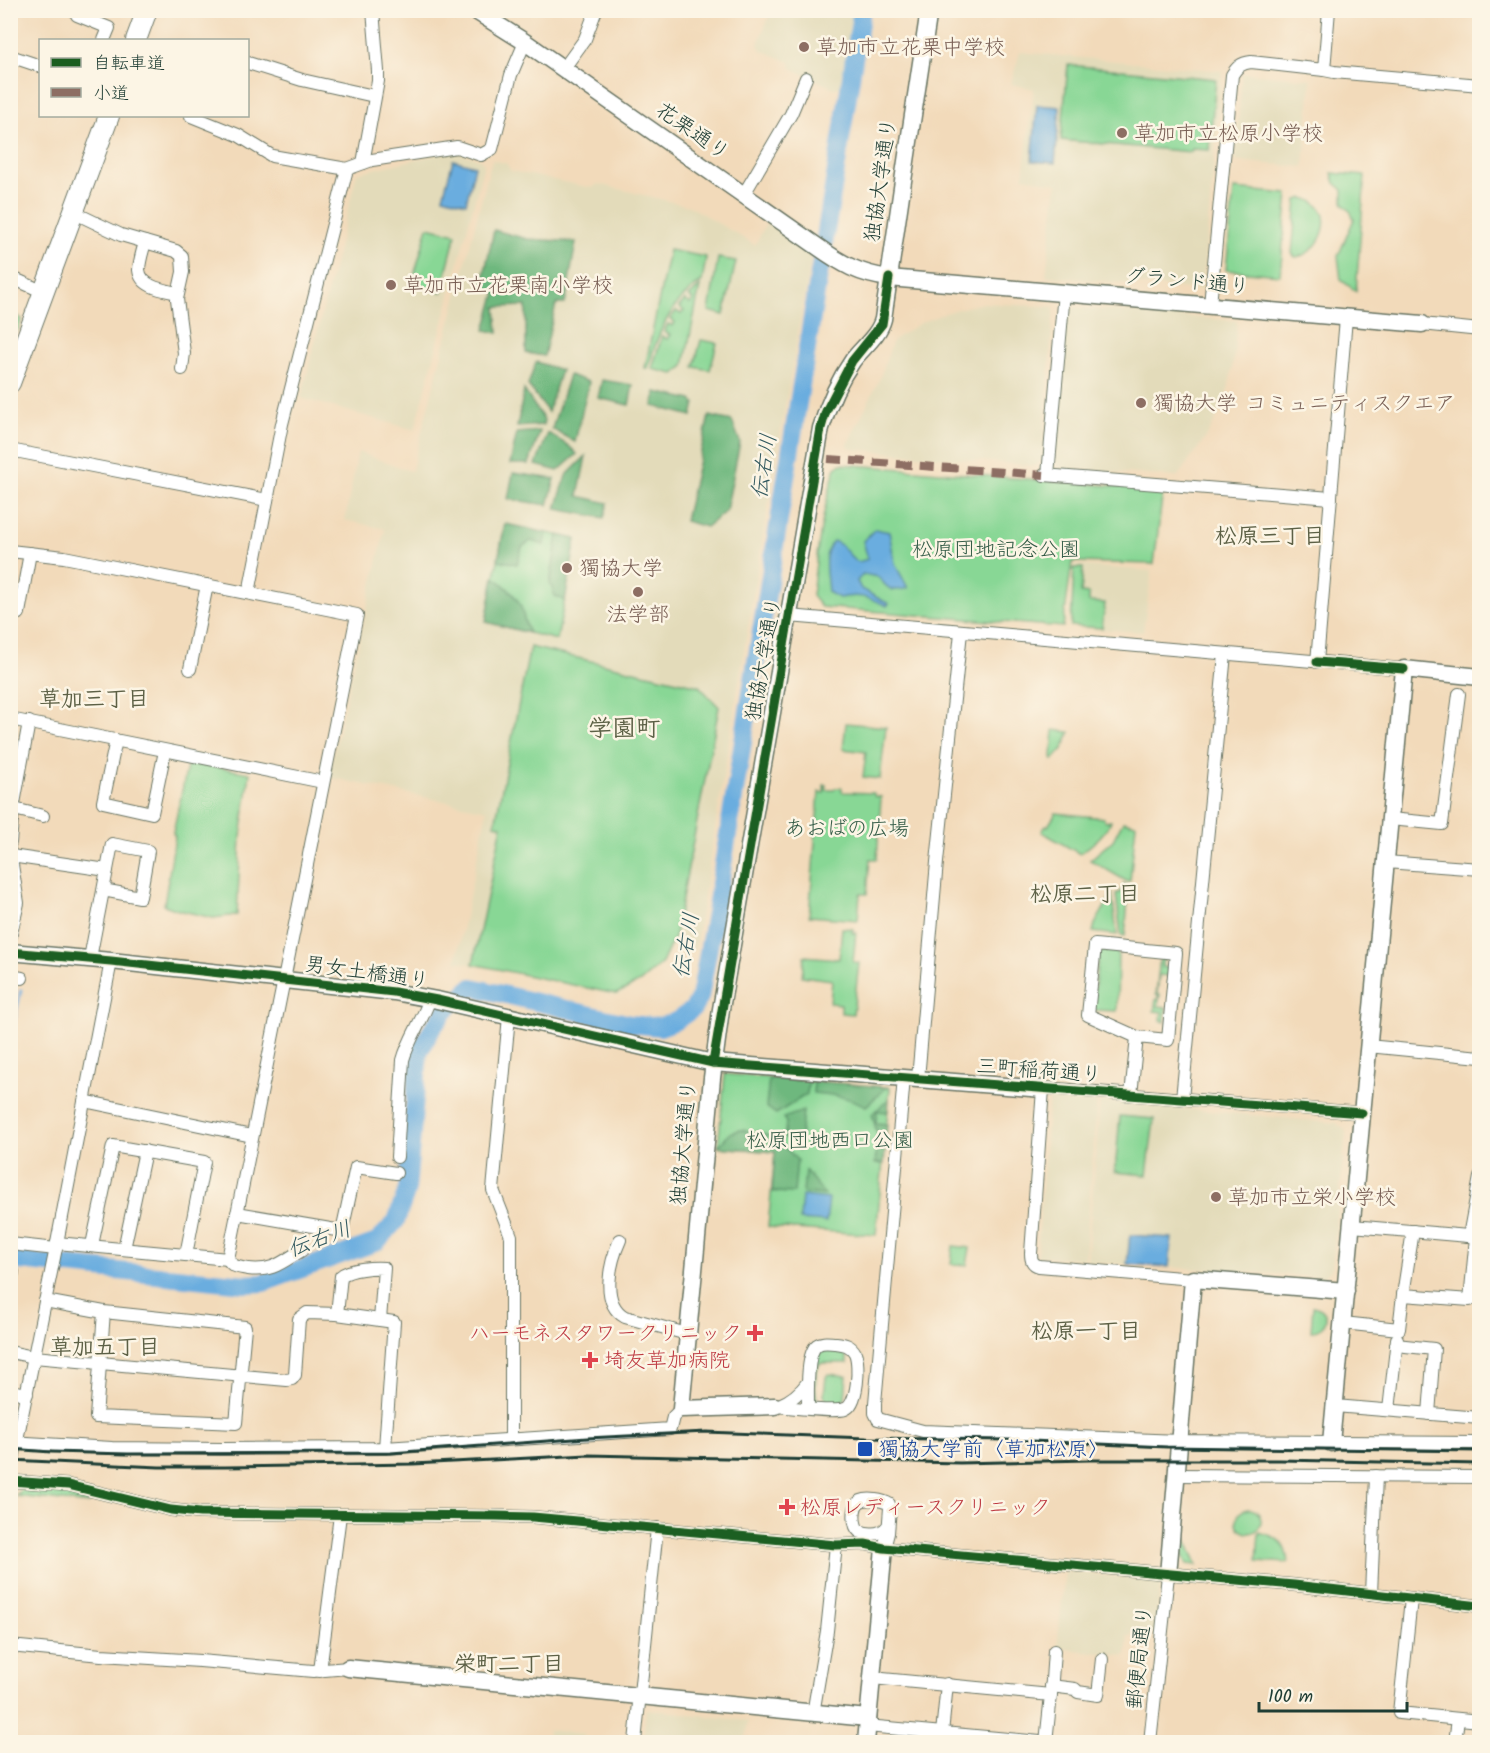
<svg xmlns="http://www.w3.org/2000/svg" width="1490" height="1753" font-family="Kalam,'Klee One',sans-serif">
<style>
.built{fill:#e3dbba}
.green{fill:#88d795;stroke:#548a64;stroke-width:1.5}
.forest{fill:#6eb87e;stroke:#467a59;stroke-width:1.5}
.water{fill:#6baddf;stroke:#45758a;stroke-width:1.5}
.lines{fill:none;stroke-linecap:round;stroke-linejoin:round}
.stream{stroke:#6baddf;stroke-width:3}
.river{stroke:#6baddf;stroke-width:18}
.street-casing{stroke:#697463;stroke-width:14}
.secondary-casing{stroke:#697463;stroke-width:19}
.primary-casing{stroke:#697463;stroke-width:22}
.street{stroke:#fff;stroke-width:12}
.secondary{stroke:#fff;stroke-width:16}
.primary{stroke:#fff;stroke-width:20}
.rail{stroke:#1f3d34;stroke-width:3}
.quiet{stroke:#8d6e63;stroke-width:8;stroke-dasharray:15 8;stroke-linecap:butt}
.cycleway-casing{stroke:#fcf5e5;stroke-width:13}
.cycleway{stroke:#1b5e20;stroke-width:9}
.education-dot{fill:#8d6e63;stroke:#fcf5e5;stroke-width:2}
.health-dot{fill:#e0444e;stroke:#fcf5e5;stroke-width:2}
.transit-dot{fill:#1a4fb4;stroke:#fcf5e5;stroke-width:2}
.labels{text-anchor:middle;stroke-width:5;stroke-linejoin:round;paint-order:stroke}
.education-label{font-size:21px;fill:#785e54;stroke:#fcf5e5;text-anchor:start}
.street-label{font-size:21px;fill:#1f3d34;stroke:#fcf5e5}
.park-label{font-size:21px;fill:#345c47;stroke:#fcf5e5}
.health-label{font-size:21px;fill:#be3a42;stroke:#fcf5e5;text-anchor:start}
.transit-label{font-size:21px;fill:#164399;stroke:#fcf5e5;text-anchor:start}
.water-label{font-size:22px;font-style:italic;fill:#32595f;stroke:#fcf5e5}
.neighbourhood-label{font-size:22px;font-weight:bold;fill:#5d6146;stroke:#fcf5e5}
.quarter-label{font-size:24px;font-weight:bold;fill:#5d6146;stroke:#fcf5e5}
</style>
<rect width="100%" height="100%" fill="#fcf5e5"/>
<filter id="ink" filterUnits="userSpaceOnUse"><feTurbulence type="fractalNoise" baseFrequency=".0167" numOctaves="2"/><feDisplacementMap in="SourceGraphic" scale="12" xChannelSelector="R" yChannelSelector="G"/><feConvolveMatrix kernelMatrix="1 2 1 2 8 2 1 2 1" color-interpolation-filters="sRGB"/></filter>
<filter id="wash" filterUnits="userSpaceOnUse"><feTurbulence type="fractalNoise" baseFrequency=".008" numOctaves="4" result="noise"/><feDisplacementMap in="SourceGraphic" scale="24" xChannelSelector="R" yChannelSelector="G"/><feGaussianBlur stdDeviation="1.35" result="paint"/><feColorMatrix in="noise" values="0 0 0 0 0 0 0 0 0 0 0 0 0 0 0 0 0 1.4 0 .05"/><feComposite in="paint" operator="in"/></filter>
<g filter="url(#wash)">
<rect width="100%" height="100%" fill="#f2daba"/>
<g class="built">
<polygon points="769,11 855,11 841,87 833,88 791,68 790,62 761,50 758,44 771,12"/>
<polygon points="1020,52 1222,71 1202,290 1046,276 1057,184 1023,177 1034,89 1011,84"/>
<polygon points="1242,73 1311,79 1304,167 1235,161"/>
<polygon points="452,151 480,159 484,164 415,430 301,398 357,173"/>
<polygon points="492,160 506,163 511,171 592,188 598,184 689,206 755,245 767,222 812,253 773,476 695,950 672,945 663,964 641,983 617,996 456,961 487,810 328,777 385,529 345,520 358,452 410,471 412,470"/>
<polygon points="984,303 1054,307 1042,460 1035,466 851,449 847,445 880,378 893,340 922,322 954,310"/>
<polygon points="1073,307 1237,321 1234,357 1228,390 1218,415 1207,436 1177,477 1060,468 1055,462 1066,312"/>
<polygon points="1073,565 1152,571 1143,632 1068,627"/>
<polygon points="1049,1098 1097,1101 1085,1259 1037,1256"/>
<polygon points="1100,1101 1336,1123 1346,1131 1332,1267 1323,1277 1087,1262"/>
<polygon points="1065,1571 1161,1581 1155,1633 1133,1630 1132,1636 1128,1636 1126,1656 1057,1648"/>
<polygon points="646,1709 748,1721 745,1742 643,1742"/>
<polygon points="548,1730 584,1734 583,1742 547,1742"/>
</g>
<g class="green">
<polygon points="1068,65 1216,79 1209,150 1192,149 1191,152 1061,140"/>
<polygon points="1332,173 1365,176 1356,291 1341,280 1338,256 1354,219 1350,211 1343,204 1343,190 1335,183"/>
<polygon points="1234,189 1288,194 1280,275 1226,270"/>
<path d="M1304,198C1341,207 1322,255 1295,257L1292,253L1297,200Z"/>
<polygon points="428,227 456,234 441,292 412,283"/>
<path d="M669,250L706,257L702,282C671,300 657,335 648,368H645Z"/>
<polygon points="718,258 736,261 724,315 709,311"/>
<polygon points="700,286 684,366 674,374 652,369 662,336 667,339 670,335 664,332 668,324 673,326 675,322 670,319 676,311 681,314 684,311 679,307 685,300 690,304 693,300 689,296"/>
<polygon points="11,312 22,319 17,332 11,331"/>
<polygon points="701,340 717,343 710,370 694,367"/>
<path d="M841,464L1163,490L1154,564L1072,562L1063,627L821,607L812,596C817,551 822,511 836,467Z"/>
<polygon points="505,524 576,539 557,640 486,622"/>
<polygon points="1074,568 1083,568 1081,593 1089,594 1089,602 1105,603 1102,628 1071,626"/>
<polygon points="530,647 699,686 719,707 675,935 662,963 640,982 616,994 473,964 502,826 495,824"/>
<polygon points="846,723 886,727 880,779 863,777 866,752 843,749"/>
<polygon points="1054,730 1070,732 1063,749 1053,760 1052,757"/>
<polygon points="188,762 250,773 241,837 237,915 213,918 178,910 164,905 175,837 173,833"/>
<polygon points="824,785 826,785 826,790 834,790 835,788 842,788 842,792 874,793 874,796 881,797 877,859 870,859 867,894 860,894 858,920 809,916 819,792 824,793"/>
<path d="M1056,813L1104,818V821H1111C1104,836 1092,844 1080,854L1042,832L1046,825L1048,826Z"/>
<polygon points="1123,821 1136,824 1130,881 1126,881 1090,860 1113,840"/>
<polygon points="1124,884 1129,886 1125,936 1121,935 1116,895 1117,893 1120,893"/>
<polygon points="1112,894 1117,935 1093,932 1095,924"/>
<polygon points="842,928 853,929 852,933 856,933 853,962 859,963 853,1014 841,1013 841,1004 830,1003 832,980 802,976 804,956 839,959"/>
<polygon points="1099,950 1118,952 1117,1011 1092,1010"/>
<polygon points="1160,956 1170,959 1163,959 1162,967 1170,968 1169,976 1159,975 1157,994 1160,995 1158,1006 1166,1007 1165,1022 1161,1020 1162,1012 1154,1011 1156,999 1158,999 1158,995 1156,995"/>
<polygon points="725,1074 890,1088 876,1235 768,1227 775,1152 718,1147"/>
<polygon points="1120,1116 1154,1119 1147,1175 1115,1172"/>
<polygon points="953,1246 970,1248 967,1265 951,1264"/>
<path d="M1313,1306C1321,1308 1325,1310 1326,1319C1324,1327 1320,1331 1311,1331Z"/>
<path d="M831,1348L838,1349L845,1353L848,1363H820C814,1373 814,1393 819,1404L814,1405L811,1402C812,1390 811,1363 818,1354C821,1350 826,1349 831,1348Z"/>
<polygon points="828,1374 847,1376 845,1399 837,1405 828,1404 824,1395 826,1377"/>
<polygon points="26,1486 54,1488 91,1495 89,1504 15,1496"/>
<circle cx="1249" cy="1521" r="12"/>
<path d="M1259,1532C1279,1537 1286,1543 1288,1563L1257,1561Z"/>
<polygon points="1184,1535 1197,1565 1187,1564 1183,1556"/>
</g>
<g class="forest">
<polygon points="494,230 527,239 576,242 565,304 556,304 544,356 526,353 526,306 496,307 498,333 485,330 496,292 481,289"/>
<polygon points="536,362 561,370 548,412 528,385"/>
<polygon points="569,375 589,382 575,442 552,429"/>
<polygon points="602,380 633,385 629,405 598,398"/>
<polygon points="524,390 544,420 543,425 517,427"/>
<polygon points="656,392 692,400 695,403 692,416 653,406"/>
<polygon points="709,416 732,421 740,442 726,511 706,527 685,521"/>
<polygon points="540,431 529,464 510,464 517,433"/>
<polygon points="548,433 569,446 577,454 558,471 536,465"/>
<polygon points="586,456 578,496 608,503 604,518 556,509 566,476"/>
<polygon points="513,473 555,479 548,505 508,499"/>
<polygon points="505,524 547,533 544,545 531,541 522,547 517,564 498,560"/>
<polygon points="558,535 576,539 565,601 555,596 550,583"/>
<path d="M494,577C505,586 518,596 522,610C524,618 525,625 529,633L486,622Z"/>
<polygon points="769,1078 809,1081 807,1094 776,1114 766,1107"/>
<path d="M814,1081L887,1087L866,1106C849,1097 832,1094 813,1093Z"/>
<polygon points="889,1099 888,1112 877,1111 876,1123 887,1124 884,1164 875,1163 878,1137 872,1114"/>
<polygon points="803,1111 799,1150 783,1136 785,1133 786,1122 783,1118"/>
<path d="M740,1130C767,1131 780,1140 797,1160L794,1193L772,1192L775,1152L718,1147L730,1133Z"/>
<polygon points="805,1170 825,1195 803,1193"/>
</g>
<g class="water">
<polygon points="1037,105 1060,107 1055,163 1032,161"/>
<polygon points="453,160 475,166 466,203 443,197"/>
<path d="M875,529L889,532L895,564L908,588C891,593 888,589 878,577L863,574L857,581L861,589L889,604L887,606C868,597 860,594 839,598L828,592C827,575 821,555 833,541C845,544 847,556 858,562L868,559L863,541Z"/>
<polygon points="802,1196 829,1199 826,1222 800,1220"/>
<polygon points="1130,1235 1172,1238 1169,1267 1127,1264"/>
</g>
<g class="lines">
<polyline class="stream" points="10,1040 21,990"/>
<polyline class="river" points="10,1260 245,1284 263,1283 377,1242 396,1221 407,1190 419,1052 432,1029 449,1006 472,987 630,1024 660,1027 676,1021 693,1009 700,997 716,908 862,10"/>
</g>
</g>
<g filter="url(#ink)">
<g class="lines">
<g class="street-casing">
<g id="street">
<polyline points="79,10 77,15 109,28 104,40"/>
<polyline points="10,56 40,66"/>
<polyline points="248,63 302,80 374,96"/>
<polyline points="564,68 585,39 596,10"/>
<polyline points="1324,70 1329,10"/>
<polyline points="191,116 238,135 272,156 347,169"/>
<polyline points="363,163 378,81 378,71 373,10"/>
<polyline points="744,194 791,114 806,78"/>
<polyline points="73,212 121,235 176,251 182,256 183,272 177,299 184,353 182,369"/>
<path d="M145,242C143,250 139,262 139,270C141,288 165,290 178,293"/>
<polyline points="10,277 44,292"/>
<path d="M1210,305L1232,75C1237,67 1241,63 1251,62L1324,70L1334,72L1480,85"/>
<polyline points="1422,324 1480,330"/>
<polyline points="10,450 267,500"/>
<polyline points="1044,475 1331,498"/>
<polyline points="1048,475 1064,292"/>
<polyline points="10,551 64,557 357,615 228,1259 57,1243"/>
<polyline points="249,593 282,424 347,169 372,160 457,147 481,155 492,149 511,75 525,42"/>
<polyline points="10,610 19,613 30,553"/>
<polyline points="789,616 1404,669"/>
<polyline points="1317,662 1346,318"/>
<polyline points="190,669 207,585"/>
<polyline points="10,719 323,782"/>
<polyline points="116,740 103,802 152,813 165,751"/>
<polyline points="10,808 43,816"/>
<polyline points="1390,819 1442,824 1459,694"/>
<polyline points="10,843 13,809 29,722"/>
<polyline points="10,852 18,903 10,938"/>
<polyline points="11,856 107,870"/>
<polyline points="1386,862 1480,869"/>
<polyline points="90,959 91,953 112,844 148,851 140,897 103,890"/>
<polyline points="10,976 22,978"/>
<polyline points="509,1016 493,1190 511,1236 511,1439"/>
<polyline points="1368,1046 1480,1057"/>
<polyline points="904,1078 875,1403 875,1413 878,1419 923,1431 1179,1441 1480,1443"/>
<polyline points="918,1079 937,862 961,632"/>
<polyline points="1131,1095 1137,1037 1168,1040 1176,953 1095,945 1088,1015 1137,1037"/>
<polyline points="1182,1099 1225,654"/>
<polyline points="84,1101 252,1136"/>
<path d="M397,1157L403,1060C409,1038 423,1020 430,998"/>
<polyline points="237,1213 342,1231 356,1167 396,1173"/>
<polyline points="1352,1226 1480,1237"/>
<polyline points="1469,1236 1480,1177"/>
<path d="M620,1240C610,1262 600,1303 625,1317L687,1334"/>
<polyline points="10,1244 56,1249"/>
<polyline points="92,1245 113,1146 204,1162 186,1255"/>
<polyline points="124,1249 145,1151"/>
<path d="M228,1259C233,1268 239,1267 248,1269C273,1272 282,1262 302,1250"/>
<path d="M1193,1279L1039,1266C1032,1264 1031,1260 1031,1253L1043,1089L1046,1088L1362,1113"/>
<polyline points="10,1284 13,1272"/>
<polyline points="1403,1295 1413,1231"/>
<polyline points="45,1301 104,1312 245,1327 236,1423 96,1417 104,1312"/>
<path d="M337,1314L341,1276C350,1269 373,1267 384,1268L380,1320"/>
<polyline points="1343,1323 1399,1329 1403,1295 1470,1300 1476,1237"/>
<polyline points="1396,1345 1434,1349 1429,1414"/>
<polyline points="10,1352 34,1357 287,1380 292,1379 295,1375 299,1319 307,1313 337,1314 394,1322 385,1448"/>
<polyline points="10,1391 27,1394"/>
<path d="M779,1405C792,1400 800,1393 808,1382"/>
<path d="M775,1406C790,1407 833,1413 845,1409C858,1405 860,1364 855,1353C851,1345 844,1344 836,1343C830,1343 822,1341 817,1345C806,1353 808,1394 808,1408"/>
<polyline points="1335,1406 1480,1418"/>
<polyline points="1389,1410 1397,1339"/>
<polyline points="10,1442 112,1448 223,1449 385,1448 670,1429 673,1417 681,1409"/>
<polyline points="10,1474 57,1243 111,961"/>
<polyline points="1176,1475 1480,1477"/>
<polyline points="10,1481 68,1485 171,1510 200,1513 496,1516 533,1517 836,1545 865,1544 884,1548 1294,1585 1480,1606"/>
<path d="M884,1548L888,1533L890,1508L889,1504C883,1500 868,1498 861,1501C852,1505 853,1526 859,1531C870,1535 881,1535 888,1526"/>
<polyline points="1371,1594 1376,1476"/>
<polyline points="1411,1599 1399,1713 1480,1721"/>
<polyline points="10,1646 101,1655 200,1661 313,1671 348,1668"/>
<polyline points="320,1671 340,1515"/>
<polyline points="872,1678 1051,1695 1046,1742"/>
<polyline points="1051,1686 1075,1689 1078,1692 1098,1695 1102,1659"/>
<polyline points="1051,1694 1054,1651"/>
<polyline points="813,1714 827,1631 836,1545"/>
<polyline points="867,1726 1040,1742"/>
<polyline points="942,1733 947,1684"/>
<polyline points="635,1742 657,1528"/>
<polyline points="1150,1742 1168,1575"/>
<polyline points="1455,1742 1458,1719"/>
</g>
</g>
<g class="secondary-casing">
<g id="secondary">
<path d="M474,10L525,42L818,247C842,264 859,274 889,278L1422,324"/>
<polyline points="10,952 111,961 394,992 437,1000 713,1063 1043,1089"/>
<path d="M775,1406L681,1409L712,1078L721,1009L821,428C828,405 839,380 853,360C863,347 879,335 883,319L903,181L929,10"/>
<polyline points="1331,1443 1404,669 1480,677"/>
<polyline points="1168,1575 1193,1279 1346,1291"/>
<polyline points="348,1668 868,1718"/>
<polyline points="866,1742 884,1548"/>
</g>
</g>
<g class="primary-casing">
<g id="primary">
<polyline points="136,40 147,10"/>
<polyline points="10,383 109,116"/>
</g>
</g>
<use href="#street" class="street"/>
<use href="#secondary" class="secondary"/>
<use href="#primary" class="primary"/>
<g class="rail">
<polyline points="10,1449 51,1452 128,1454 391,1453 587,1438 706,1432 866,1438 1008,1440 1167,1447 1480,1451"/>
<polyline points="10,1460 159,1467 225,1467 413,1464 588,1455 960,1463 1090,1460 1280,1460 1480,1464"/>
</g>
<polyline class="quiet" points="828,459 1044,475"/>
<g class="cycleway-casing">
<g id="cycleway">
<polyline points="1317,662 1404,669"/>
<polyline points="10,952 111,961 394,992 437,1000 713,1063 1362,1113"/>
<polyline points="713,1063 821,428 826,411 852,361 882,324 889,278"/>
<polyline points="10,1481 68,1485 171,1510 200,1513 496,1516 533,1517 836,1545 865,1544 884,1548 1294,1585 1480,1606"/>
</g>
</g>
<use href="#cycleway" class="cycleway"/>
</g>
</g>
<g class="education-dot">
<circle cx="804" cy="47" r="6"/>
<circle cx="1122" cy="133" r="6"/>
<circle cx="391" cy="285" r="6"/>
<circle cx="1141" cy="403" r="6"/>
<circle cx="567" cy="568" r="6"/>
<circle cx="638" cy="592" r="6"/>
<circle cx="1216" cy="1197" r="6"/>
</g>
<g class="health-dot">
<path d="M752 1324h6v6h6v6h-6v6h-6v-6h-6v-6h6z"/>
<path d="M587 1351h6v6h6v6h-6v6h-6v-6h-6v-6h6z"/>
<path d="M784 1498h6v6h6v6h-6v6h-6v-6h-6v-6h6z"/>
</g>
<rect class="transit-dot" x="857" y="1441" width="16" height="16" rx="3"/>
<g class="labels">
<g class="education-label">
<text x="816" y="54">草加市立花栗中学校</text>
<text x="1134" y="140">草加市立松原小学校</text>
<text x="403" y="292">草加市立花栗南小学校</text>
<text x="1153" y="410">獨協大学 コミュニティスクエア</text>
<text x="579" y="575">獨協大学</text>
<text x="638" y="621" text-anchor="middle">法学部</text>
<text x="1228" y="1204">草加市立栄小学校</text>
</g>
<g class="street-label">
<text transform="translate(693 131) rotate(35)" y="7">花栗通り</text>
<text transform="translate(880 180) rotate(-82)" y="7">独協大学通り</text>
<text transform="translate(1187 281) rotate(5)" y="7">グランド通り</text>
<text transform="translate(763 659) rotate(-80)" y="7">独協大学通り</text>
<text transform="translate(367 972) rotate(8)" y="7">男女土橋通り</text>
<text transform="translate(1039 1070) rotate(4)" y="7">三町稲荷通り</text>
<text transform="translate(683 1143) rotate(-85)" y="7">独協大学通り</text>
<text transform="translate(1139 1657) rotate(-84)" y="7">郵便局通り</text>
</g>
<g class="park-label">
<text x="996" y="556">松原団地記念公園</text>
<text x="847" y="835">あおばの広場</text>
<text x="830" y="1147">松原団地西口公園</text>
</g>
<g class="health-label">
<text x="742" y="1340" text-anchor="end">ハーモネスタワークリニック</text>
<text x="604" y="1367">埼友草加病院</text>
<text x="800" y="1514">松原レディースクリニック</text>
</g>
<g class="transit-label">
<text x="878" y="1456">獨協大学前〈草加松原〉</text>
</g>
<g class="water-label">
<text transform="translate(763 466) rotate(-81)" y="8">伝右川</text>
<text transform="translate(685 945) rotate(-80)" y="8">伝右川</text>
<text transform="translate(319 1238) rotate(-20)" y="8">伝右川</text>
</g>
<g class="neighbourhood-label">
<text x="1270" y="543">松原三丁目</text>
<text x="94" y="706">草加三丁目</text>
<text x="1085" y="901">松原二丁目</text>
<text x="1086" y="1338">松原一丁目</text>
<text x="105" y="1354">草加五丁目</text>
<text x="509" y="1671">栄町二丁目</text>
</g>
<g class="quarter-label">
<text x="624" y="736">学園町</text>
</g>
</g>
<rect width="1490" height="1753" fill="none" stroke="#fcf5e5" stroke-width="36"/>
<rect x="39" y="39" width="210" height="78" fill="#fcf5e5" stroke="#a4ab9e" stroke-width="1.5"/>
<rect x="51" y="58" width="30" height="9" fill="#1b5e20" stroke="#a4ab9e" stroke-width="1.5"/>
<text x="93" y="69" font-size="18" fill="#1f3d34">自転車道</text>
<rect x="51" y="88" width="30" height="9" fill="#8d6e63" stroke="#a4ab9e" stroke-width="1.5"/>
<text x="93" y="99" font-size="18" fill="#1f3d34">小道</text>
<path d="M1259 1702v9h148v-9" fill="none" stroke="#1f3d34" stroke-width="3"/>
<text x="1268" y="1702" font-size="18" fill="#1f3d34" stroke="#fcf5e5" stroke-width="4.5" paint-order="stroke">100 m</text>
</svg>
